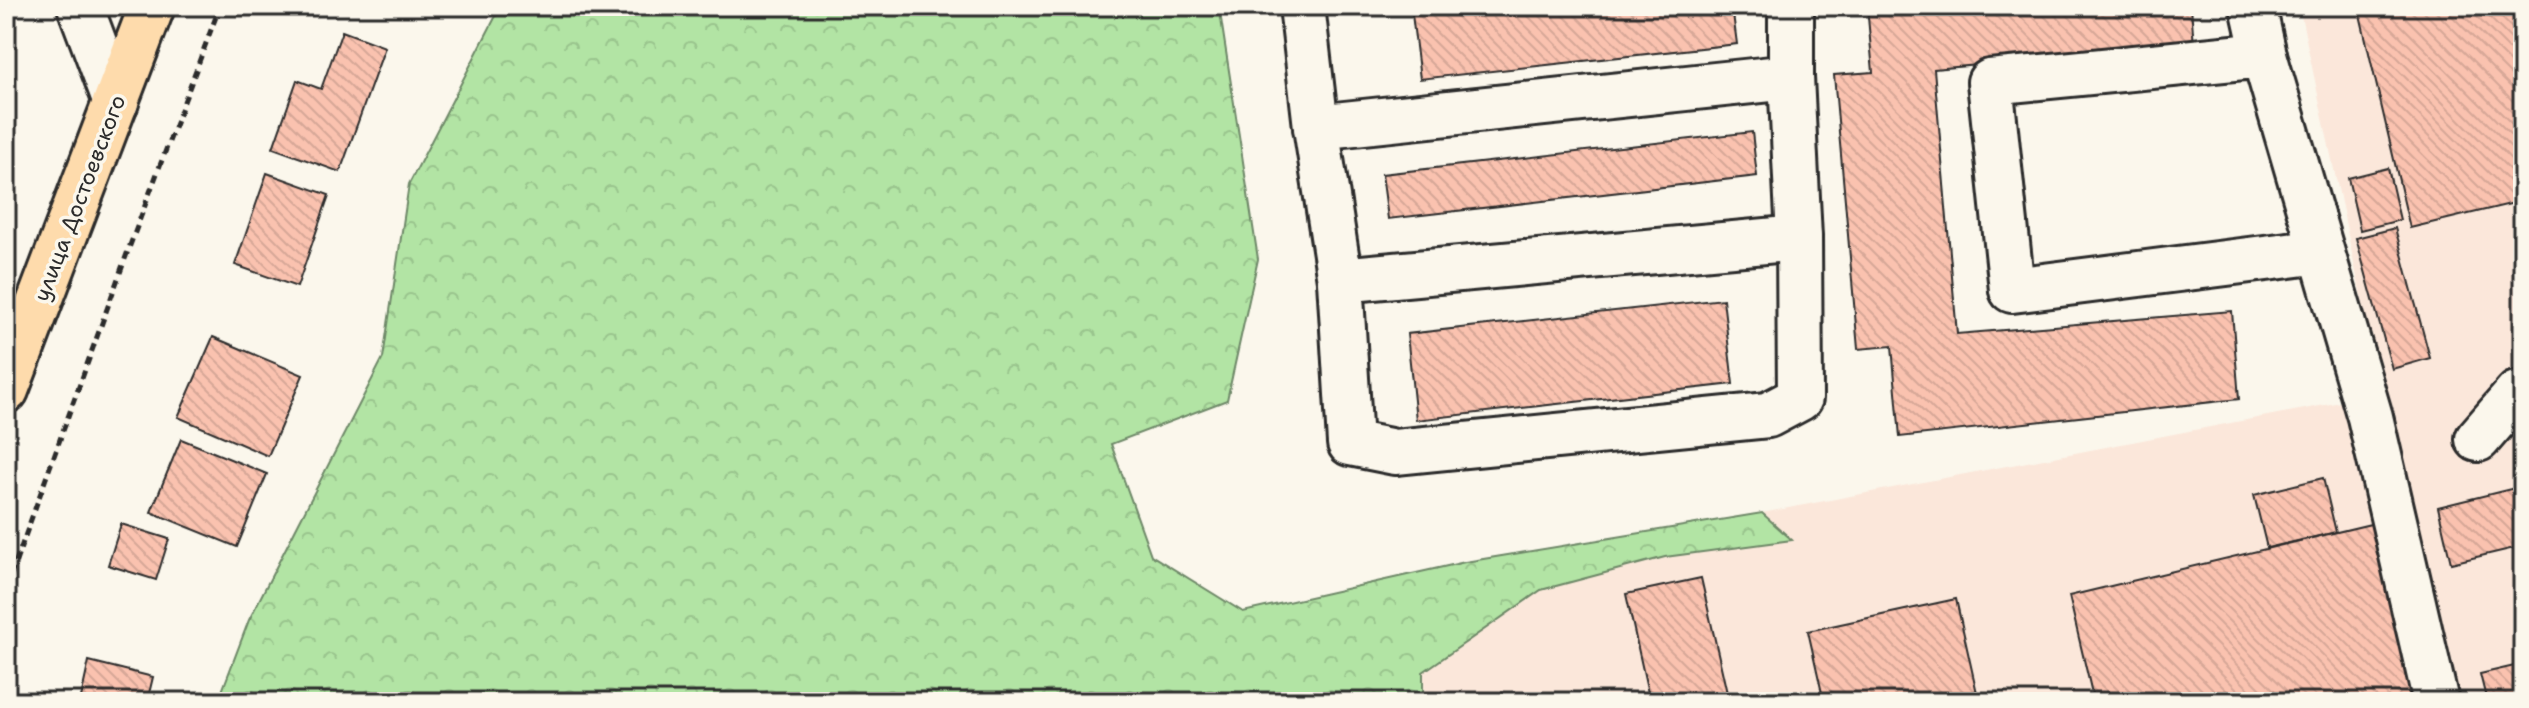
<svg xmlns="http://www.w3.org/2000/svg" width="2529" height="708" font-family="'Shantell Sans',sans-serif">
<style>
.built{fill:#fbe7da}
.forest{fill:url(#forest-crowns);stroke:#6e8868;stroke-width:2}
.building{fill:url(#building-back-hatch);stroke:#2b2b2b;stroke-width:2}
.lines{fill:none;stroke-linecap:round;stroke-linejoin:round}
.minor-casing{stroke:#2b2b2b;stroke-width:50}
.major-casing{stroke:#2b2b2b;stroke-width:50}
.path{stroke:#2b2b2b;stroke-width:5;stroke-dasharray:8 6;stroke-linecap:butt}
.minor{stroke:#fbf7ec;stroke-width:44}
.major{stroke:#fedbac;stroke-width:44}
.labels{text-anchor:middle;stroke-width:7;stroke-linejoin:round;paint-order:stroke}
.street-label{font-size:22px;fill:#2b2b2b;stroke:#fbf7ec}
</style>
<defs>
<pattern id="forest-crowns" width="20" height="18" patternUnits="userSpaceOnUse" patternTransform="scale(2)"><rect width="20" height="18" fill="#b2e4a4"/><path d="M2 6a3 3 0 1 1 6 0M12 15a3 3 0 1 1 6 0" fill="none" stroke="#99c48d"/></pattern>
<pattern id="building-back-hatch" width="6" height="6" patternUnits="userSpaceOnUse" patternTransform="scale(2)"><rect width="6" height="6" fill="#fac2af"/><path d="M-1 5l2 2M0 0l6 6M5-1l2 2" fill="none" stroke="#d6a797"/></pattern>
</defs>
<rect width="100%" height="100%" fill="#fbf7ec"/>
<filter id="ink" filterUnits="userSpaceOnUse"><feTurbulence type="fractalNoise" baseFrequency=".0125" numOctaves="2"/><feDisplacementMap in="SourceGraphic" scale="16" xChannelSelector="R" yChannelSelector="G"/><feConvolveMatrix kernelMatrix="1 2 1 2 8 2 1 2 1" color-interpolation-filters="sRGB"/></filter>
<g filter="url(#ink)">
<polygon class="built" points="2299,6 2523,6 2523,702 1423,702 1423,672 1541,590 1665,557 1791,540 1762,513 2382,394"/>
<polygon class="forest" points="501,6 1219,6 1258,259 1227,400 1111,444 1151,555 1243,612 1465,562 1762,513 1792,540 1665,557 1541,590 1423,672 1423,702 218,702 249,620 383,358 409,184"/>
<g class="building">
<polygon points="1411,6 1732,6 1737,44 1420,79"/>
<polygon points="1867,6 2191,6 2194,46 1934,69 1957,334 2232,311 2239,399 1900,437 1892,346 1858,349 1834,75 1873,72"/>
<polygon points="2358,6 2523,6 2523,201 2410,228"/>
<polygon points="342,31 385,47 340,172 273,148 297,80 321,89"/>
<polygon points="1752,132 1757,176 1388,219 1382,174"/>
<polygon points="2388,168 2400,220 2360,230 2348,178"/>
<polygon points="267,173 329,195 297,287 235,265"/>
<polygon points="2395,228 2430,358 2392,369 2356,238"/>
<polygon points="1723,299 1733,384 1416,420 1407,334"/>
<polygon points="213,337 303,375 268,456 178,417"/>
<polygon points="181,439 267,474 237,547 151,512"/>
<polygon points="2323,478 2336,532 2267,548 2254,495"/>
<polygon points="2523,486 2523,546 2451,563 2438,507"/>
<polygon points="2379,522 2422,702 2094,702 2069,596"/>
<polygon points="121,524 169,539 156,580 108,565"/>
<polygon points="1701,578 1729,702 1650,702 1626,594"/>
<polygon points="1956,599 1979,702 1824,702 1808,631"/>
<polygon points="89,661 153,677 147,702 80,702"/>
<polygon points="2523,664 2523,702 2487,702 2480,674"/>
</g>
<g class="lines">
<g class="minor-casing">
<g id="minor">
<polyline points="80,6 116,102"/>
<polyline points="1302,6 1316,127 1340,280 1350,443 1395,452 1768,415 1800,398 1799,238 1791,77 1791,6"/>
<polyline points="2253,6 2264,55"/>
<polyline points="1316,127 1791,77"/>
<polyline points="2321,251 2012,290 1990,82 2264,55 2370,417 2436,702"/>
<polyline points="1340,280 1799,238"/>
<polyline points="2478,439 2517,394 2523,393"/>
</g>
</g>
<g class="major-casing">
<polyline id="major" points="6,390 152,6"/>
</g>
<polyline class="path" points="6,589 129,248 220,6"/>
<use href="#minor" class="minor"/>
<use href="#major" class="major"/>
</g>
</g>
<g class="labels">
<g class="street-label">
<text transform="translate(79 198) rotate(-69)" y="8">улица Достоевского</text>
</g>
</g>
<rect width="2529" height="708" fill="none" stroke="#fbf7ec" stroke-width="32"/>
<rect x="16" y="16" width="2497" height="676" fill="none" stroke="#2b2b2b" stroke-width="3" filter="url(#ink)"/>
</svg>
